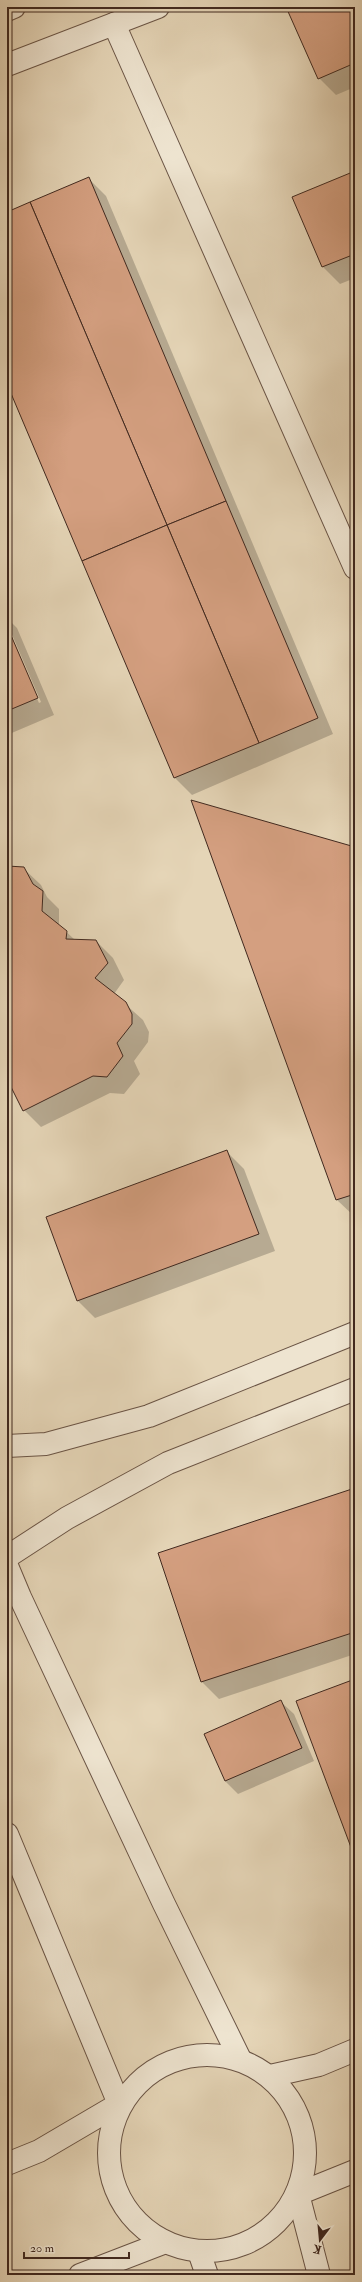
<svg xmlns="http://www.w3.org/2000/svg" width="362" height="2282" font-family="'IM FELL Double Pica',serif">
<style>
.shadow{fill:#0003;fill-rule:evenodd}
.building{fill:#d49f80;stroke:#41291f}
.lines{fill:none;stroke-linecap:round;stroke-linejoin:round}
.minor-casing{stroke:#6a5445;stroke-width:24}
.tertiary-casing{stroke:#6a5445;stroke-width:24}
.minor{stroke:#eee4d0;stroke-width:22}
.tertiary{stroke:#eee4d0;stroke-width:22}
</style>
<rect width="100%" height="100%" fill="#e5d5b7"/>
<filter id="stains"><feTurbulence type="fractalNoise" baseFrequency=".005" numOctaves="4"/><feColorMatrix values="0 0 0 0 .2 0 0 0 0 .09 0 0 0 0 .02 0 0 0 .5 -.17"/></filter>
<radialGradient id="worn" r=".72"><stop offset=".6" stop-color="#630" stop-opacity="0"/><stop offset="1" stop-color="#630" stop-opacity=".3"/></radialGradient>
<g class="shadow">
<polygon points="287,7 355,7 355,87 336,95 319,78"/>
<polygon points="355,172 355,278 340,284 323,267 294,197"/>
<polygon points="89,179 106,196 333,734 192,795 175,778 7,381 7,213"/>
<path d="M7,618L17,628L54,715L7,735ZM7,630H10L41,702L39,703Z"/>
<polygon points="193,802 355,848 355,1217 337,1200"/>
<polygon points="7,867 23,868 41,885 47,897 59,909 59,925 75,940 96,941 113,958 124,980 114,994 143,1020 149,1032 148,1042 134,1061 140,1074 124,1094 110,1093 41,1127 24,1110 13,1088 7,1091"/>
<polygon points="227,1152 244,1169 275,1251 95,1318 78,1301"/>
<polygon points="355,1489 355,1654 219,1699 202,1682 159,1553"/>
<polygon points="281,1702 294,1714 314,1761 238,1794 225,1781"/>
</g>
<g class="building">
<polygon points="286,7 355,7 355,63 318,79"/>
<polygon points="355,171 355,254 322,267 292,197"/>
<polygon points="89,177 226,501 167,525 30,202"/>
<polygon points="30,202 167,525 82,561 7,384 7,212"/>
<polygon points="226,501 318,718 259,743 167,525"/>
<polygon points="167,525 259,743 174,778 82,561"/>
<polygon points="7,626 38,698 7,711"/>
<polygon points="191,800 355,847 355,1194 336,1200"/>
<polygon points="7,866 24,867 33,884 43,891 42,911 67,931 66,939 96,940 108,963 95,978 126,1002 132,1014 132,1024 117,1043 123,1056 107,1077 93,1076 23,1111 7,1079"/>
<polygon points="227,1150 259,1234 77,1301 46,1217"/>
<polygon points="355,1488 355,1632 201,1682 158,1553"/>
<polygon points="355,1679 355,1858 296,1701"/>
<polygon points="281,1700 302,1748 225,1781 204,1734"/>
</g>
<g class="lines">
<g class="minor-casing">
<g id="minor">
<polyline points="7,10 14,7"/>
<polyline points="114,24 355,568"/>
<polyline points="7,65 158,7"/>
<polyline points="7,1446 46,1444 149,1416 355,1333"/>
<polyline points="7,1557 67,1518 168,1463 355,1389"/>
<polyline points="298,2194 319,2275"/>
<polyline points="199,2252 207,2275"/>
</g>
</g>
<g class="tertiary-casing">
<g id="tertiary">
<polyline points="7,1566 20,1597 164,1904 240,2059"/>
<polyline points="7,1834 119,2104 39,2151 7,2164"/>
<circle cx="207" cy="2153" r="98"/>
<polyline points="270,2076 319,2065 355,2050"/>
<polyline points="298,2194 355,2171"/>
<polyline points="80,2275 163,2243"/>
</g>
</g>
<use href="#minor" class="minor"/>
<use href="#tertiary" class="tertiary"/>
</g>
<rect width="362" height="2282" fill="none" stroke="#e5d5b7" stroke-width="24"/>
<rect x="8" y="8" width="346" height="2266" fill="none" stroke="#41291f" stroke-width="2"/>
<rect x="12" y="12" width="338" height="2258" fill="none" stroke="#41291f"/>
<g transform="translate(320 2240) rotate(196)" stroke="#eee4d0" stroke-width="3" paint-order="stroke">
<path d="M0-3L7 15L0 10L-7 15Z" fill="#41291f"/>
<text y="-6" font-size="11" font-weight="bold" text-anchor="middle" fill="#41291f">K</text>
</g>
<path d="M24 2252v6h105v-6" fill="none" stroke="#41291f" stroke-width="2"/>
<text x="30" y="2252" font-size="12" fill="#41291f" stroke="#eee4d0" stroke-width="3" paint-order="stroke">20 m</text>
<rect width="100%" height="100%" filter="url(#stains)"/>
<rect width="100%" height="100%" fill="url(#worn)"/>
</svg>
